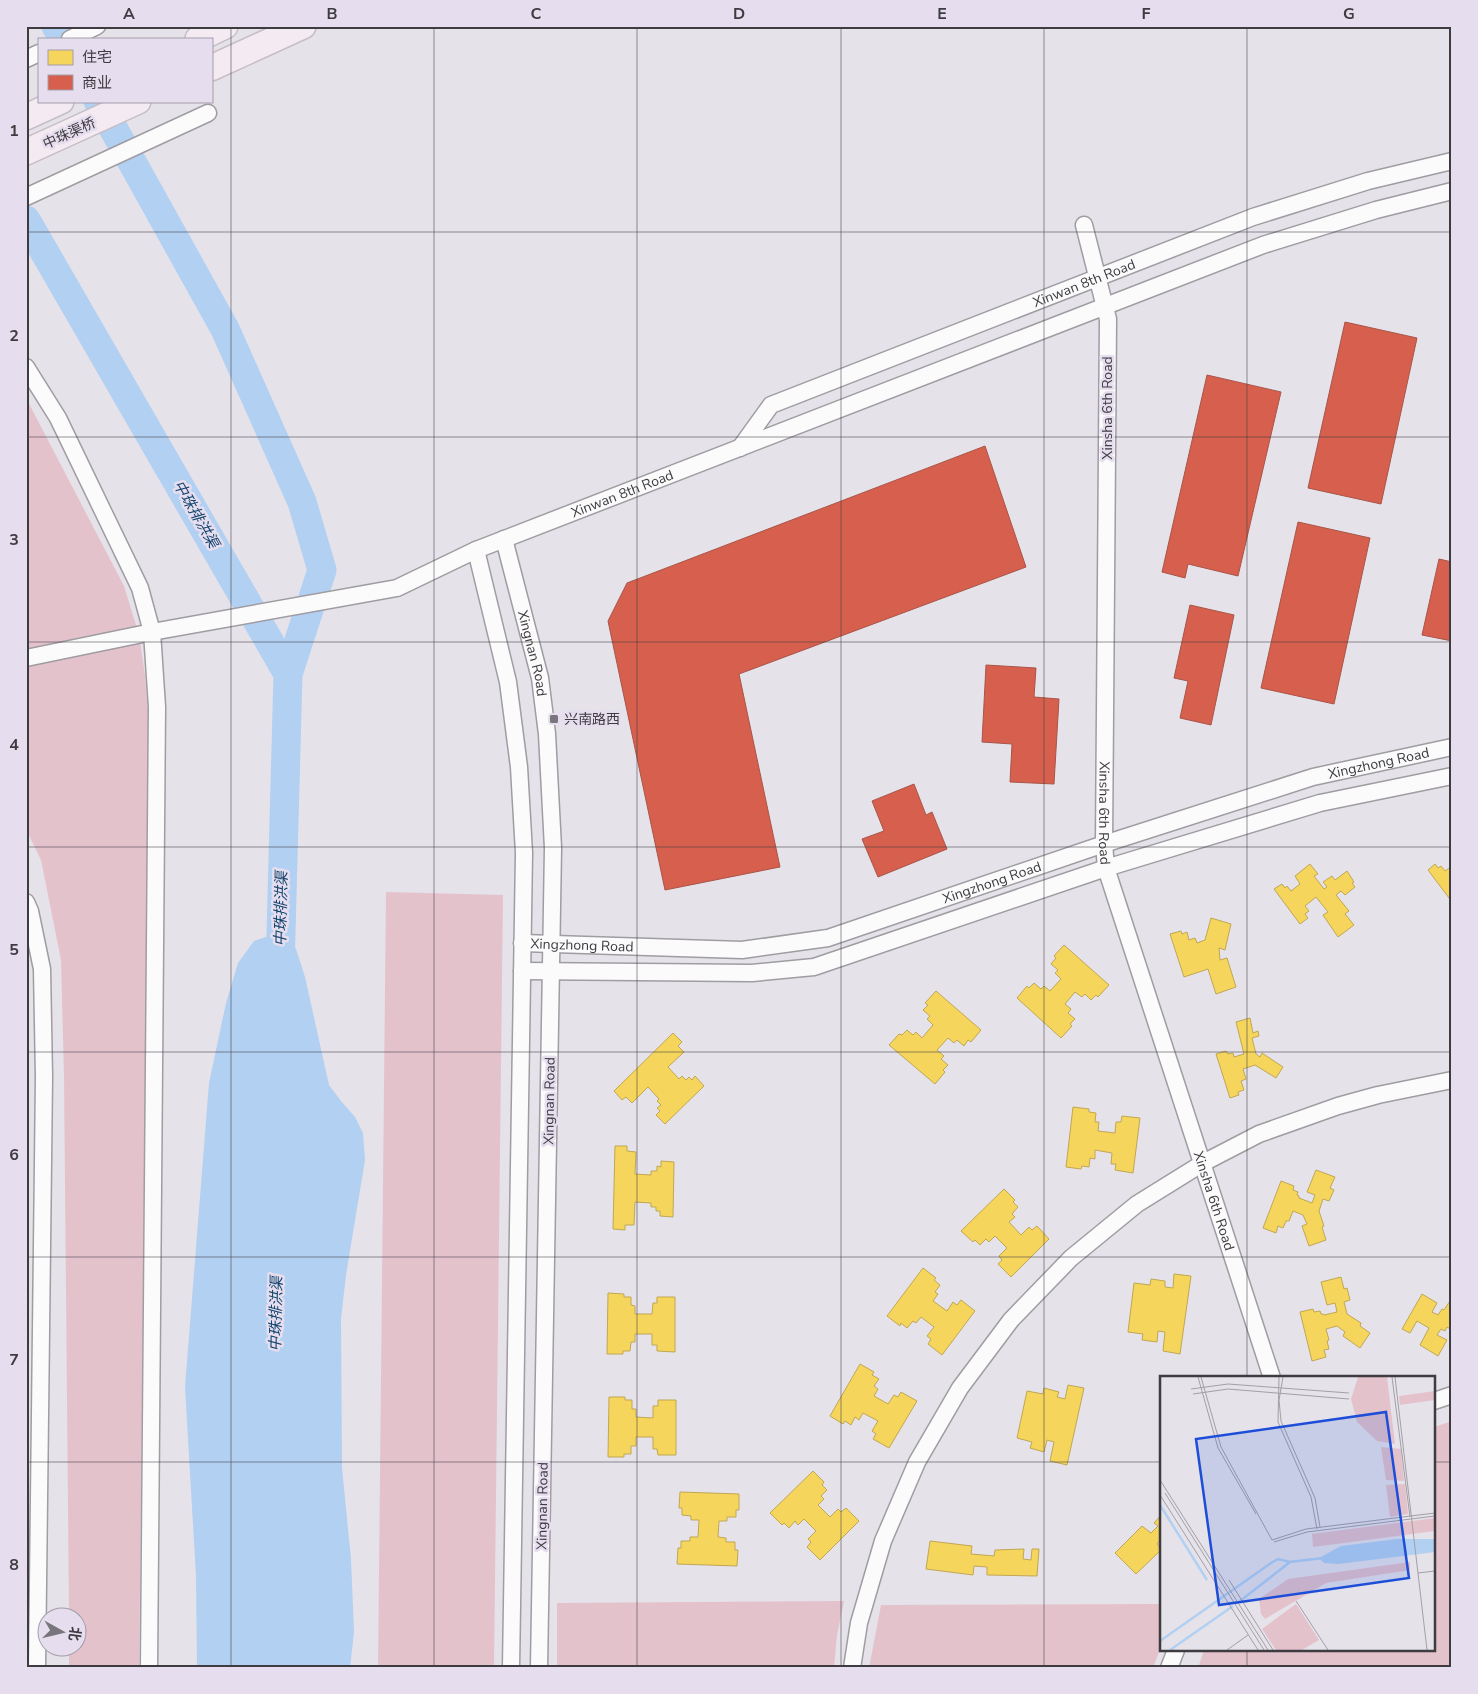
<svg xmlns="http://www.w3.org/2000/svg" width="1478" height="1694" font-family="'Nunito Sans','Noto Sans SC',sans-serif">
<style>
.green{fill:#e4c2cc}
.water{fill:#b1d0f2}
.homes{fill:#f6d55c;stroke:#bfa754}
.shops{fill:#d6604d;stroke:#a85549}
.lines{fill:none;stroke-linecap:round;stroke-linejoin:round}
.river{stroke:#b1d0f2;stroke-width:29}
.minor-casing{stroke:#9f9ca2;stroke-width:19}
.highway-casing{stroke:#c6bdc6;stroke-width:28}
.minor{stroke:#fbfbfc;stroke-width:16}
.highway{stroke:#f4ebf2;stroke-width:25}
.grid{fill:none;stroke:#3e3b41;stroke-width:1;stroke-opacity:0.55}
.poi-dot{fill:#79757c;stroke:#e6deee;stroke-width:2}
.labels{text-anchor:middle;stroke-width:5;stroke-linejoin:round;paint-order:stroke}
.street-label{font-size:14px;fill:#3e3b41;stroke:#e6deee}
.poi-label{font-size:14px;fill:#3e3b41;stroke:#e6deee;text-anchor:start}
.water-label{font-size:15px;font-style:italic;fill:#144670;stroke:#e6deee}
.inset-river{fill:none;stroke:#b1d0f2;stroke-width:2.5}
.inset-road{fill:none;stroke:#a39fa6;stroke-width:1}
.view{fill:#1d4ed8;fill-opacity:0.15;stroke:#1d4ed8;stroke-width:2.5}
.inset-edge{fill:none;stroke:#3e3b41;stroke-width:2.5}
.neatline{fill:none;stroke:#3e3b41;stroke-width:2}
.grid-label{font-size:16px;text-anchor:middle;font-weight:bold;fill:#3e3b41}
</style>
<rect width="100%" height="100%" fill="#e6e2ea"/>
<g class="green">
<polygon points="26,398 124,586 139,635 145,675 150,739 139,1668 69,1668 69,1647 78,1646 78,1616 69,1616 64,1076 61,960 41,860 26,829"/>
<polygon points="386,892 503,895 494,1668 378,1668"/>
<polygon points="1452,1421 1452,1668 1198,1668 1204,1650 1434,1650 1434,1427"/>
<polygon points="844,1601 837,1635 834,1668 557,1668 557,1603"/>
<polygon points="1162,1604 1162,1644 1153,1668 869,1668 881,1605"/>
</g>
<polygon class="water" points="280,932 296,949 305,977 329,1085 341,1101 355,1117 363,1133 365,1160 346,1275 341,1319 342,1468 351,1559 354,1632 350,1668 197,1668 196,1576 185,1387 209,1083 226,1003 238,963 254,941"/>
<g class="homes">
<polygon points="1310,864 1318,874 1314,876 1324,889 1327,887 1323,882 1332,876 1335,880 1347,871 1354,882 1352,883 1355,887 1345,895 1341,891 1336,895 1349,911 1345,914 1354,925 1338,937 1323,915 1328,912 1316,897 1305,906 1309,911 1305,914 1308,918 1300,924 1274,889 1282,884 1285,888 1287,886 1291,891 1300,884 1295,876"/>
<polygon points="1435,864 1438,868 1441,866 1445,871 1452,866 1452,902 1428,870"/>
<polygon points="1211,918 1231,924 1225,950 1219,948 1220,960 1227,958 1236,987 1216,994 1208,969 1184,977 1170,934 1181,931 1182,934 1187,932 1189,940 1195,938 1197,943 1205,940"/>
<polygon points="1064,945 1109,985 1098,997 1096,995 1091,1000 1085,994 1082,997 1075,992 1065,1004 1071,1009 1068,1013 1075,1019 1070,1024 1072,1026 1061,1038 1017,998 1027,986 1029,988 1034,983 1041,989 1044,986 1050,991 1061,979 1055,973 1058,970 1051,964 1056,958 1054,956"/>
<polygon points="936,991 981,1030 971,1042 968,1040 964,1046 957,1040 954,1043 948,1038 937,1050 944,1056 941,1059 948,1065 943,1070 945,1072 935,1084 889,1045 899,1034 902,1035 907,1030 913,1035 916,1032 922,1038 933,1025 927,1019 930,1016 923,1010 928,1005 925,1003"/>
<polygon points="1250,1018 1253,1033 1258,1031 1259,1036 1252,1038 1256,1054 1260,1057 1262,1053 1283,1067 1276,1078 1255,1065 1243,1069 1246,1079 1241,1081 1244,1090 1238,1092 1239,1095 1230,1098 1216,1054 1226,1051 1228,1054 1233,1053 1234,1057 1244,1054 1236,1022"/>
<polygon points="673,1033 682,1042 678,1046 684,1052 668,1067 679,1079 682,1076 686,1080 689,1077 692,1080 695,1076 704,1086 665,1124 656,1115 660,1111 657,1108 661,1105 657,1101 659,1099 648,1087 632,1103 626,1097 622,1100 614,1091"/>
<polygon points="1073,1107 1089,1109 1089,1112 1096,1113 1095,1122 1099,1122 1098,1131 1115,1133 1116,1122 1121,1122 1122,1116 1140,1118 1133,1173 1115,1170 1116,1164 1111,1164 1112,1153 1095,1150 1095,1159 1090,1158 1089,1167 1082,1166 1081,1169 1066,1167"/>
<polygon points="615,1146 627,1146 627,1151 636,1152 635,1174 651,1175 651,1171 657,1171 657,1166 661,1167 661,1161 674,1162 673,1217 660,1216 660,1211 656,1211 656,1207 651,1207 651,1203 635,1202 634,1225 625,1225 625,1230 613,1229"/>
<polygon points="1316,1170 1335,1177 1330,1188 1334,1190 1329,1201 1323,1199 1319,1211 1324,1226 1322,1227 1326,1240 1309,1246 1302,1226 1307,1224 1303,1215 1293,1211 1289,1221 1286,1221 1283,1228 1278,1226 1276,1233 1263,1228 1281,1181 1294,1186 1293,1190 1298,1192 1297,1195 1299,1196 1299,1198 1312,1203 1315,1195 1307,1192"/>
<polygon points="1004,1189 1015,1200 1013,1202 1018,1207 1012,1214 1015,1217 1009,1222 1021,1235 1029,1227 1032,1230 1037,1226 1049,1239 1011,1277 998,1264 1002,1260 999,1256 1007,1248 995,1236 989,1242 986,1239 980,1245 975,1240 973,1242 961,1231"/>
<polygon points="923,1268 936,1278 934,1280 940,1285 935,1292 938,1294 933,1301 947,1311 953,1302 957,1305 961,1300 975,1311 942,1355 928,1344 931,1339 927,1336 934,1327 921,1317 916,1323 913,1321 907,1328 901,1323 900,1326 887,1316"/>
<polygon points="1174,1274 1191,1276 1180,1354 1163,1351 1165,1332 1158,1331 1157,1342 1142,1340 1143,1334 1128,1332 1134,1283 1150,1285 1151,1279 1165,1281 1165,1287 1173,1288"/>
<polygon points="1341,1277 1344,1289 1347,1288 1350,1300 1344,1302 1347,1314 1361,1323 1360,1326 1370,1333 1360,1348 1343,1336 1345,1332 1337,1326 1326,1329 1329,1340 1327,1341 1329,1349 1324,1350 1326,1357 1312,1361 1300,1312 1313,1309 1314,1312 1320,1311 1321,1314 1323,1314 1324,1315 1337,1312 1335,1303 1327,1305 1321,1282"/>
<polygon points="608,1293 624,1294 624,1297 631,1297 631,1305 635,1306 635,1314 652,1314 653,1303 657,1303 657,1297 675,1297 675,1352 657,1351 657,1345 652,1345 652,1334 635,1334 635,1342 631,1342 630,1351 623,1351 623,1354 607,1354"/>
<polygon points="1422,1294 1437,1303 1432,1312 1438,1315 1442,1309 1444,1310 1452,1298 1452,1330 1447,1327 1445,1331 1441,1329 1437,1335 1447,1340 1438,1356 1420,1345 1429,1328 1417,1321 1410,1333 1402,1329"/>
<polygon points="860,1364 874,1372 872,1375 879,1379 874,1386 878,1389 874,1396 888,1404 894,1395 898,1397 901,1392 917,1401 889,1448 873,1439 876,1434 872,1431 878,1421 863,1413 859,1420 855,1417 851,1425 845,1421 843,1424 830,1416"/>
<polygon points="1068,1385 1084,1388 1067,1465 1050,1461 1054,1442 1047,1440 1044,1452 1030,1448 1032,1442 1017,1438 1027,1391 1043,1394 1044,1388 1059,1392 1057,1397 1065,1399"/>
<polygon points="609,1397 625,1397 625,1400 632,1400 632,1409 636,1409 636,1417 653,1418 653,1406 658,1406 658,1400 676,1400 676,1455 658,1455 657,1449 653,1449 653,1437 636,1437 636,1446 631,1446 631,1454 624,1454 624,1457 608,1457"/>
<polygon points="813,1471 824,1482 822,1485 827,1490 821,1496 824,1499 818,1505 830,1517 838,1509 841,1512 846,1508 859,1521 820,1560 807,1547 811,1542 808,1539 816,1531 804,1519 798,1525 795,1521 789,1528 784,1523 782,1525 770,1513"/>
<polygon points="680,1492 739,1494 739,1510 736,1510 736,1517 727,1517 727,1521 719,1521 718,1537 726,1538 726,1542 735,1542 735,1550 738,1550 737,1566 677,1564 678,1548 681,1548 681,1541 690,1541 690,1537 698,1537 699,1520 691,1520 691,1516 682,1515 682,1508 679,1508"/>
<polygon points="1162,1514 1162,1538 1157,1544 1162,1549 1136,1574 1115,1553 1142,1526 1151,1533 1158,1526 1154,1523"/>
<polygon points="930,1541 972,1546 971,1554 994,1556 995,1550 1024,1549 1023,1559 1031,1560 1032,1549 1039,1549 1037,1576 987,1575 987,1567 974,1566 973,1575 926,1569"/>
</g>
<g class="shops">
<polygon points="1345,322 1417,338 1381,504 1308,488"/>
<polygon points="1207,375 1281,392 1238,576 1188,564 1185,578 1162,572"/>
<polygon points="985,446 1026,567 739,674 780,867 665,890 608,621 627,583"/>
<polygon points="1298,522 1370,538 1334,704 1261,688"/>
<polygon points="1439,559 1452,562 1452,641 1422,635"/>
<polygon points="1190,605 1234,615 1211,725 1180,718 1188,681 1174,678"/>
<polygon points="986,665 1036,668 1034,697 1059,699 1054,784 1010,782 1012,744 982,742"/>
<polygon points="914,784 926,815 932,812 947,849 878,877 862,839 884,831 872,801"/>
</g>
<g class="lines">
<g class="river">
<polyline points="56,26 63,39"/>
<polyline points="98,101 225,329 302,502 322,570 288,674"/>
<polyline points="26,220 288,674 280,970"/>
</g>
<g class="minor-casing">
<g id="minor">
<polyline points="70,39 97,26"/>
<polyline points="26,59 39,53"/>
<polyline points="26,197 208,113"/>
<path id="s1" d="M1084,225L1108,319L1104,844L1106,868L1272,1378"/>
<polyline points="26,367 58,418 140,588 152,632 157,707 149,1668"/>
<path id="s2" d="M740,448L771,405L1253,217L1368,181L1452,161"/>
<path id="s3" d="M504,539L540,678L547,734L553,848L539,1668"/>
<polyline points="476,550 508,682 519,767 524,853 511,1668"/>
<path id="s4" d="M26,658L152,632L397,588L476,550L1263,245L1376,210L1452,191"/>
<polyline points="26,902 30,911 42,969 44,1077 37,1668"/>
<path id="s5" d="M522,943L742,950L828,938L1104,844L1313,777L1452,747"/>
<polyline points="522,971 752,973 814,967 1106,868 1320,803 1452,776"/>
<polyline points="1434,1401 1452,1395"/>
<polyline points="852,1668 859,1623 883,1541 917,1462 960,1388 1011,1320 1071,1258 1137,1204 1203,1163 1259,1134 1338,1106 1378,1095 1452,1080"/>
<polyline points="1169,1668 1176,1650"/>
</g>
</g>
<g class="highway-casing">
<g id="highway">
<polyline points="198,39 225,26"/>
<polyline points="211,68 303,26"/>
<polyline points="26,117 61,101"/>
<polyline points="26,152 138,101"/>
</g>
</g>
<use href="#minor" class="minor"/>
<use href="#highway" class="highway"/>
</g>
<path class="grid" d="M231,26V1668M434,26V1668M637,26V1668M841,26V1668M1044,26V1668M1247,26V1378M26,232H1452M26,437H1452M26,642H1452M26,847H1452M26,1052H1452M26,1257H1452M26,1462H1162M1434,1462H1452M1247,1650V1668"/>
<rect class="poi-dot" x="549" y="714" width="10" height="10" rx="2.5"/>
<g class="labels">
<g class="street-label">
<text transform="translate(69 133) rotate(-24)" y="5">中珠渠桥</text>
<text dy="5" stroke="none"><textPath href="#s2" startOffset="389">Xinwan 8th Road</textPath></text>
<text transform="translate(1107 408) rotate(-90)" y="5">Xinsha 6th Road</text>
<text dy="5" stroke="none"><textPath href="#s4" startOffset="622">Xinwan 8th Road</textPath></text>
<text dy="5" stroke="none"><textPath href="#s3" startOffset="118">Xingnan Road</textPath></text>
<text dy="5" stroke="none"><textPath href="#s5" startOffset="885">Xingzhong Road</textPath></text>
<text dy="5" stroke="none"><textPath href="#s1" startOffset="591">Xinsha 6th Road</textPath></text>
<text dy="5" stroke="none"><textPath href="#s5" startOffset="480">Xingzhong Road</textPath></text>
<text dy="5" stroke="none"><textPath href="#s5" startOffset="60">Xingzhong Road</textPath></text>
<text transform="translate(549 1101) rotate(-89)" y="5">Xingnan Road</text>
<text dy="5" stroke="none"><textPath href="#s1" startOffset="996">Xinsha 6th Road</textPath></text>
<text transform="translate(542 1506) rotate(-89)" y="5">Xingnan Road</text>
</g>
<g class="poi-label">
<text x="564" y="724">兴南路西</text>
</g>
<g class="water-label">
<text transform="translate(196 514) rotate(60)" y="5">中珠排洪渠</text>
<text transform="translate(281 909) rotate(-89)" y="5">中珠排洪渠</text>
<text transform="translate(276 1314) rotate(-89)" y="5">中珠排洪渠</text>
</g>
</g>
<g transform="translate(1160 1376)">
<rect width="275" height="275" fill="#e6e2ea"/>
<path d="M198,1H227L235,68L217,65L197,46L191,23ZM275,15V24L240,29L239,20ZM221,71L241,73L244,105L226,104ZM245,108L248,138L230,141L226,109ZM275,142V155L153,171L152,158ZM250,186V194L166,207L105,243L101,238L99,223L128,203ZM136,228L159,264L142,274H116L102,253Z" fill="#e4c2cc"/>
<path d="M237,163H275V176L178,188L164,187L159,182L181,170Z" fill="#b1d0f2"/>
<path class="inset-river" d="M0,129L47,204M80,225L130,186L163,182M0,265L111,187L118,183L130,186M10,274L73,230"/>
<path class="inset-road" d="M38,1L58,72L96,138M41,1L61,71L112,164L146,153L275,137M119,1L118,46L151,121L157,153M123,1L119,24L121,45L155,122L160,151M232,1L250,141M235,1L267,274M31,13L68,8L189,17M33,18L68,13L189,23M0,104L108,274M5,117L104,274M0,119L98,274M114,166L147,156L275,140M258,197L275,195M69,204L113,274M136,225L168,274M67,274L88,259"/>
<path class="view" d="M226,36L249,202L59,229L36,63Z"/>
<rect width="275" height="275" class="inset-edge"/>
</g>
<rect width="1478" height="1694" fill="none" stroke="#e6deee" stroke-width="55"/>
<rect x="38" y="38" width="175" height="65" fill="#e6deee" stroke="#a39da9"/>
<rect x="48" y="50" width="25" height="15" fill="#f6d55c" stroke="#a39da9"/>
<text x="82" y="62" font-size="15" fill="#3e3b41">住宅</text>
<rect x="48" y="75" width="25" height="15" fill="#d6604d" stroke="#a39da9"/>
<text x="82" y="88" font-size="15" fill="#3e3b41">商业</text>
<g transform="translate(62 1632) rotate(98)"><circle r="24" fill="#e6deee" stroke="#a39da9"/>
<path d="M0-4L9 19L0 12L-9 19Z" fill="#79757c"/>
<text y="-8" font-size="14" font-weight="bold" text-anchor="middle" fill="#3e3b41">北</text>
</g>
<rect x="28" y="28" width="1422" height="1638" class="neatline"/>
<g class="grid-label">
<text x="129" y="19">A</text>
<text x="332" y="19">B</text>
<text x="536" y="19">C</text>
<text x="739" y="19">D</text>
<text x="942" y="19">E</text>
<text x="1146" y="19">F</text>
<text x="1349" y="19">G</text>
<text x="14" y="136">1</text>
<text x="14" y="341">2</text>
<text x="14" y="545">3</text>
<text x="14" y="750">4</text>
<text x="14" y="955">5</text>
<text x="14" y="1160">6</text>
<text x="14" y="1365">7</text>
<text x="14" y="1570">8</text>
</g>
</svg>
